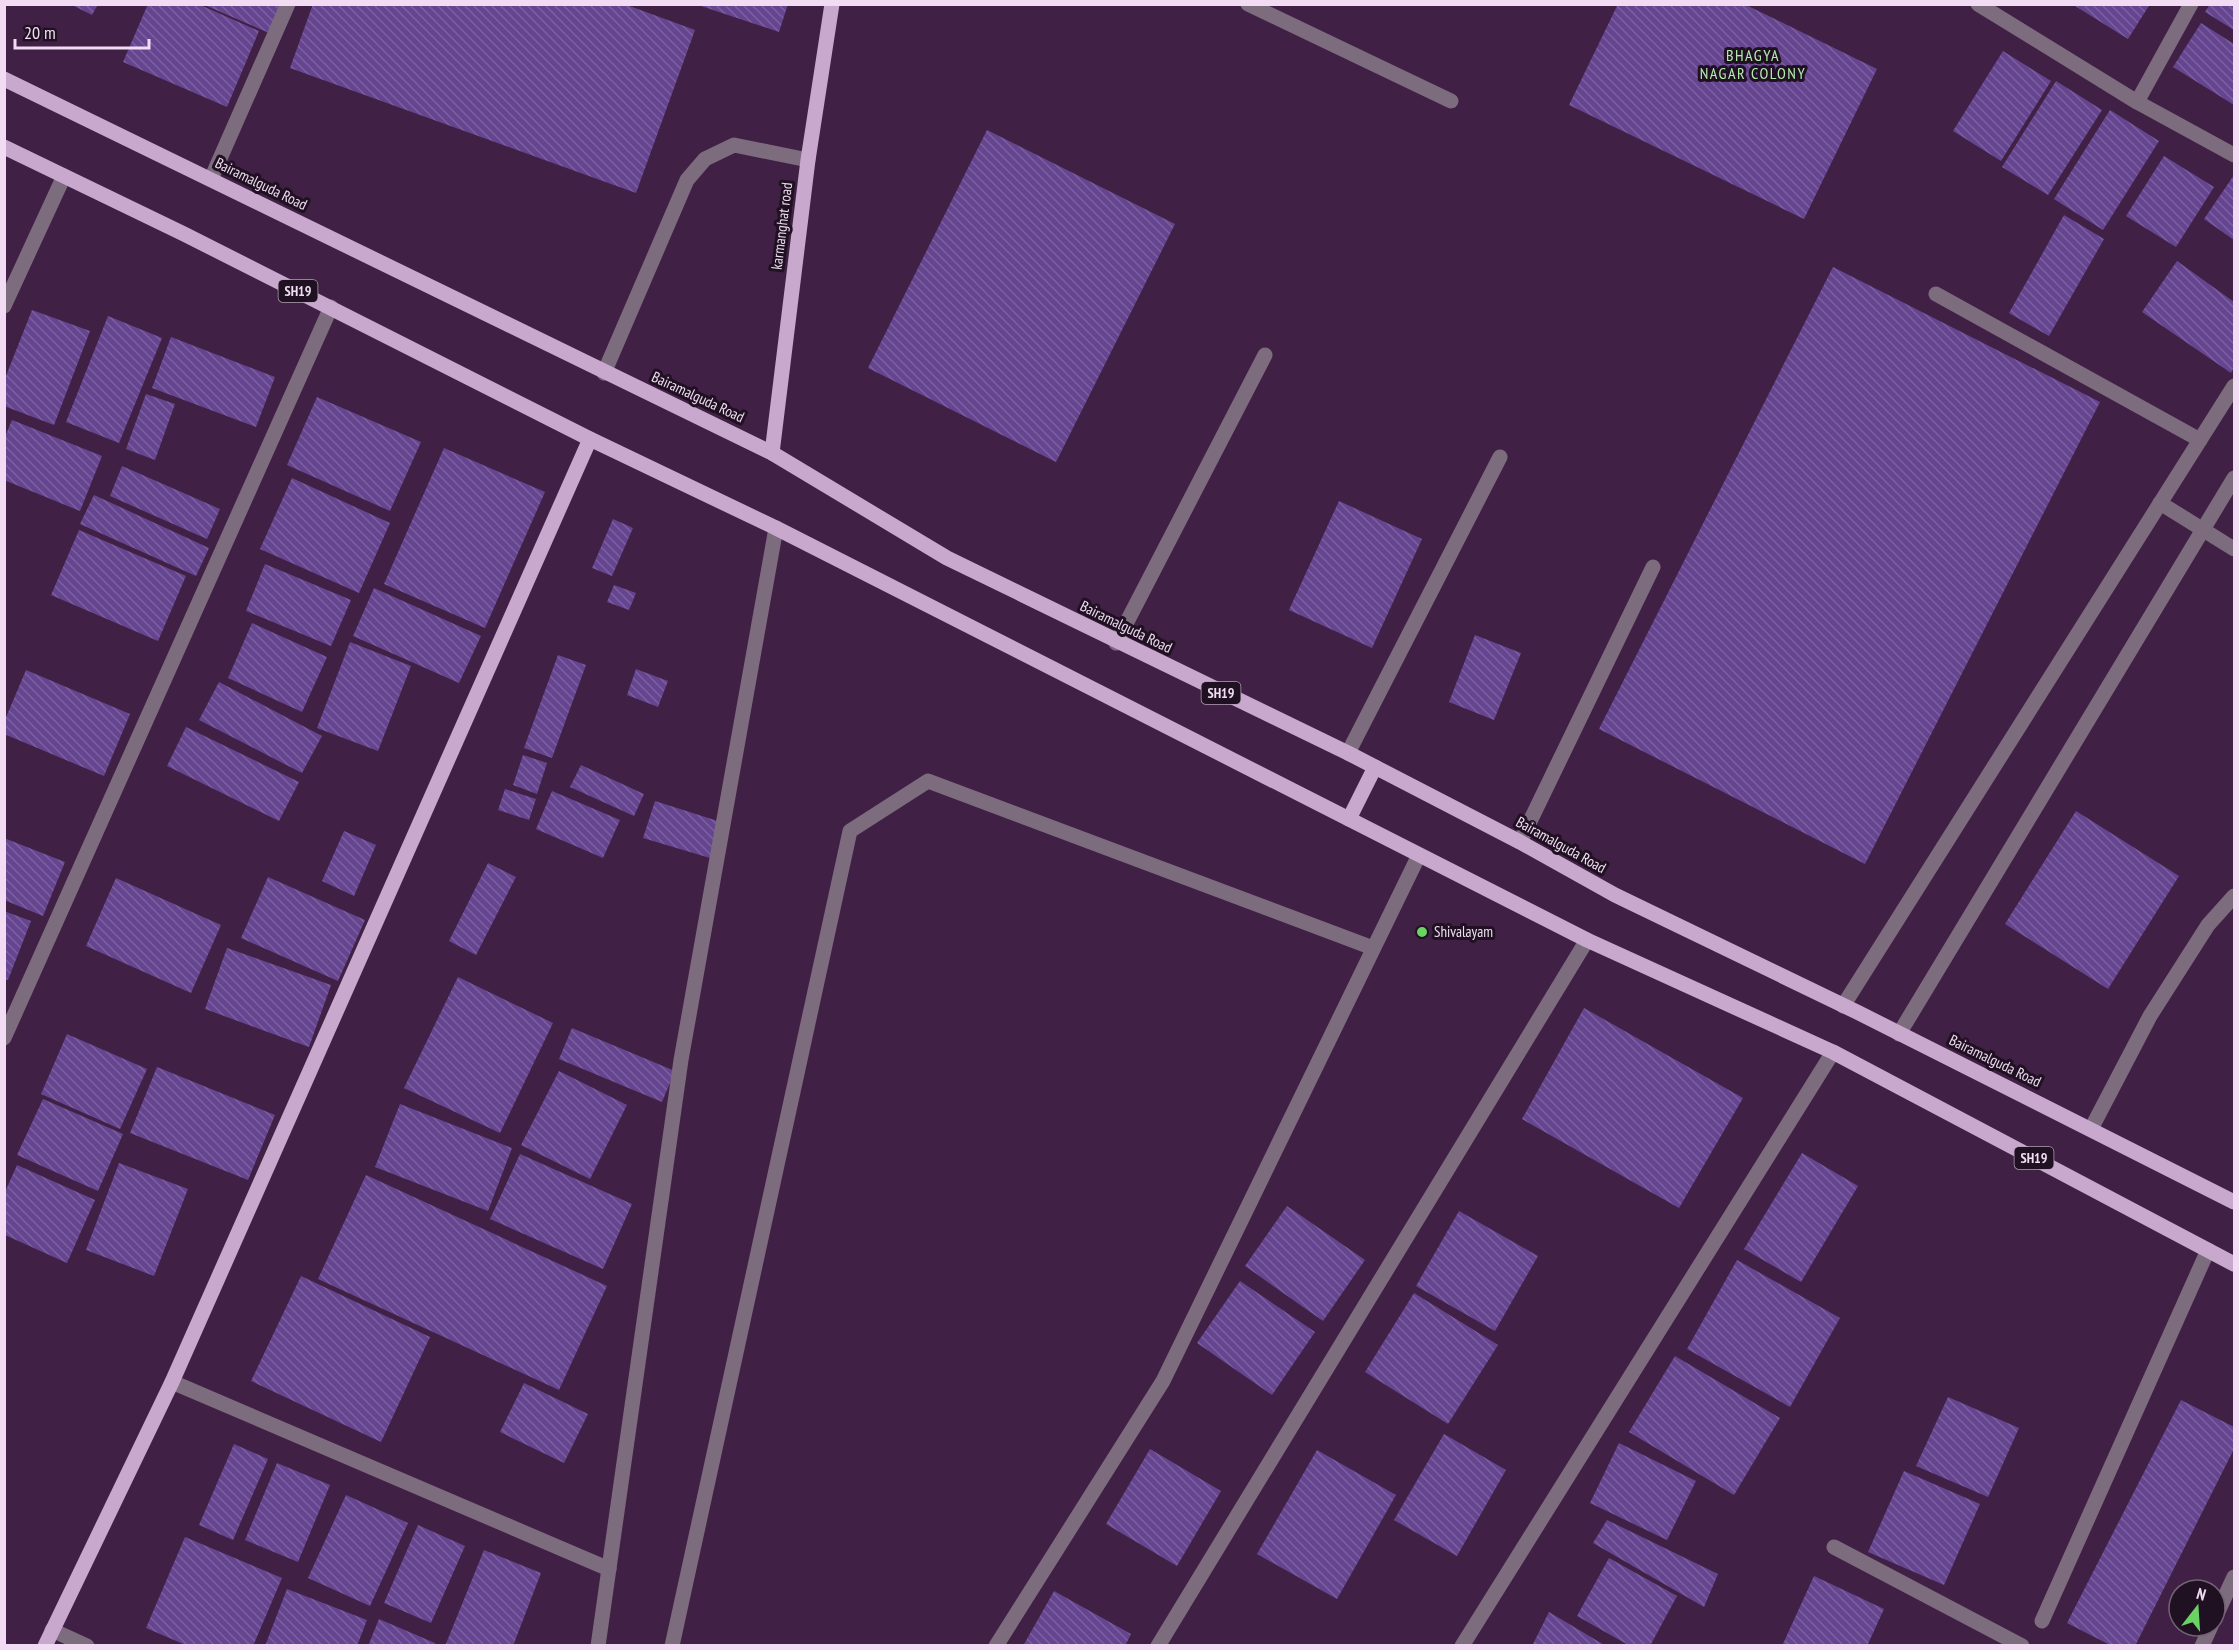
<svg xmlns="http://www.w3.org/2000/svg" width="2239" height="1650" font-family="'PT Sans Narrow',sans-serif">
<style>
.building{fill:url(#building-back-hatch)}
.lines{fill:none;stroke-linecap:round;stroke-linejoin:round}
.minor{stroke:#7c6c7e;stroke-width:15}
.major{stroke:#c9a8ce;stroke-width:15}
.poi-dot{fill:#6ad364;stroke:#1f1121;stroke-width:2}
.labels{text-anchor:middle;stroke-width:6;stroke-linejoin:round;paint-order:stroke}
.shield{fill:#1f1121;stroke:#b29fb4;stroke-width:1.5}
.shield-label{font-size:14px;font-weight:bold;fill:#f1dcf3}
.street-label{font-size:15px;fill:#f1dcf3;stroke:#1f1121}
.poi-label{font-size:15px;fill:#f1dcf3;stroke:#1f1121;text-anchor:start}
.neighbourhood-label{font-size:16px;letter-spacing:1.5px;fill:#b4ecaf;stroke:#1f1121}
</style>
<defs>
<pattern id="building-back-hatch" width="6" height="6" patternUnits="userSpaceOnUse" patternTransform="scale(1.5)"><rect width="6" height="6" fill="#664590"/><path d="M-1 5l2 2M0 0l6 6M5-1l2 2" fill="none" stroke="#7c5fa0"/></pattern>
</defs>
<rect width="100%" height="100%" fill="#412045"/>
<g class="building">
<polygon points="70,4 98,4 92,15"/>
<polygon points="148,4 198,4 259,31 227,107 123,62"/>
<polygon points="202,4 281,4 269,33"/>
<polygon points="313,4 624,4 695,30 636,193 290,68"/>
<polygon points="695,4 788,4 779,32"/>
<polygon points="1618,4 1744,4 1877,69 1804,219 1569,105"/>
<polygon points="2072,4 2150,4 2128,39"/>
<polygon points="2210,4 2234,4 2234,30 2205,12"/>
<polygon points="2201,23 2234,44 2234,105 2173,67"/>
<polygon points="2003,51 2051,81 2001,161 1953,131"/>
<polygon points="2056,81 2102,110 2048,195 2002,167"/>
<polygon points="2110,110 2159,141 2103,230 2054,199"/>
<polygon points="987,130 1175,224 1056,462 868,368"/>
<polygon points="2164,156 2214,187 2176,247 2126,216"/>
<polygon points="2234,175 2234,240 2204,219"/>
<polygon points="2064,215 2104,239 2049,336 2009,313"/>
<polygon points="2177,261 2234,302 2234,367 2231,373 2142,312"/>
<polygon points="1833,267 2100,402 1865,864 1599,729"/>
<polygon points="32,310 90,331 54,425 4,406 4,381"/>
<polygon points="108,316 162,338 119,443 66,422"/>
<polygon points="171,337 275,377 256,427 152,388"/>
<polygon points="146,394 175,404 155,460 126,449"/>
<polygon points="317,397 421,442 390,511 287,465"/>
<polygon points="12,420 102,456 80,511 4,480 4,439"/>
<polygon points="444,448 545,492 485,628 384,584"/>
<polygon points="122,466 220,509 207,539 110,496"/>
<polygon points="292,478 390,523 359,593 260,549"/>
<polygon points="94,495 209,548 196,576 80,524"/>
<polygon points="1339,501 1422,539 1372,648 1289,610"/>
<polygon points="613,519 633,528 612,576 592,568"/>
<polygon points="79,530 186,576 158,641 51,595"/>
<polygon points="265,564 351,600 331,646 246,611"/>
<polygon points="614,585 636,593 629,610 607,602"/>
<polygon points="374,588 481,636 459,683 353,636"/>
<polygon points="252,623 327,657 302,712 228,678"/>
<polygon points="1475,635 1521,653 1494,720 1449,702"/>
<polygon points="350,642 411,666 378,751 317,728"/>
<polygon points="558,655 586,665 552,758 524,748"/>
<polygon points="636,669 668,681 658,707 627,695"/>
<polygon points="26,670 130,714 104,776 4,734 4,722"/>
<polygon points="219,682 322,736 302,773 199,720"/>
<polygon points="186,727 299,782 279,821 167,766"/>
<polygon points="523,755 547,763 537,794 513,785"/>
<polygon points="581,765 644,794 634,816 570,787"/>
<polygon points="505,789 536,799 529,820 498,810"/>
<polygon points="552,791 620,820 603,858 536,829"/>
<polygon points="655,801 721,822 710,858 643,838"/>
<polygon points="2076,811 2179,876 2108,989 2005,924"/>
<polygon points="344,831 376,845 354,896 322,881"/>
<polygon points="4,838 65,862 43,916 4,900"/>
<polygon points="488,863 516,877 476,955 449,941"/>
<polygon points="268,877 365,920 338,981 241,938"/>
<polygon points="116,878 221,925 191,993 86,946"/>
<polygon points="4,911 31,921 8,980 4,979"/>
<polygon points="227,948 331,985 309,1047 205,1009"/>
<polygon points="458,977 553,1023 500,1133 404,1088"/>
<polygon points="1584,1008 1743,1098 1679,1208 1522,1119"/>
<polygon points="572,1028 675,1071 662,1102 559,1059"/>
<polygon points="67,1034 147,1069 120,1129 41,1094"/>
<polygon points="157,1067 275,1115 248,1180 130,1133"/>
<polygon points="559,1071 627,1105 590,1179 521,1145"/>
<polygon points="43,1099 123,1134 98,1191 17,1155"/>
<polygon points="400,1104 512,1148 488,1211 375,1167"/>
<polygon points="1802,1153 1858,1186 1801,1282 1744,1249"/>
<polygon points="520,1154 632,1204 603,1269 490,1219"/>
<polygon points="119,1163 188,1189 154,1276 86,1250"/>
<polygon points="17,1165 95,1200 67,1263 5,1235 5,1192"/>
<polygon points="366,1175 607,1286 559,1390 318,1279"/>
<polygon points="1287,1206 1365,1260 1323,1321 1245,1266"/>
<polygon points="1459,1211 1538,1256 1495,1331 1416,1286"/>
<polygon points="1737,1260 1840,1318 1790,1407 1687,1349"/>
<polygon points="301,1276 430,1337 381,1442 251,1381"/>
<polygon points="1240,1281 1315,1332 1272,1395 1197,1343"/>
<polygon points="1414,1293 1498,1345 1448,1424 1365,1372"/>
<polygon points="1675,1356 1780,1418 1734,1495 1629,1432"/>
<polygon points="524,1383 588,1414 564,1463 500,1432"/>
<polygon points="1948,1397 2019,1428 1988,1497 1916,1466"/>
<polygon points="2181,1400 2234,1427 2234,1449 2135,1646 2112,1646 2067,1623"/>
<polygon points="1444,1434 1506,1470 1457,1556 1394,1520"/>
<polygon points="1619,1443 1696,1481 1667,1540 1590,1503"/>
<polygon points="234,1444 268,1459 233,1540 199,1525"/>
<polygon points="1150,1449 1221,1491 1177,1566 1106,1524"/>
<polygon points="1317,1450 1396,1495 1337,1599 1257,1554"/>
<polygon points="277,1463 330,1485 298,1562 245,1540"/>
<polygon points="1904,1471 1980,1504 1944,1585 1868,1552"/>
<polygon points="346,1495 408,1523 370,1606 308,1578"/>
<polygon points="1607,1520 1718,1574 1704,1607 1593,1543"/>
<polygon points="418,1525 465,1546 431,1623 384,1603"/>
<polygon points="185,1537 282,1578 253,1646 188,1646 146,1628"/>
<polygon points="484,1550 541,1573 513,1646 445,1646"/>
<polygon points="1609,1558 1677,1596 1650,1646 1630,1646 1577,1616"/>
<polygon points="1814,1576 1884,1609 1867,1646 1782,1646"/>
<polygon points="287,1589 367,1620 357,1646 265,1646"/>
<polygon points="1054,1591 1131,1634 1125,1646 1023,1646"/>
<polygon points="1549,1612 1606,1646 1532,1646"/>
<polygon points="379,1619 435,1643 435,1646 368,1646"/>
</g>
<g class="lines">
<g class="minor">
<polyline points="1248,4 1451,101"/>
<polyline points="1978,4 2137,102 2234,155"/>
<polyline points="2137,102 2191,4"/>
<polyline points="211,179 288,4"/>
<polyline points="1936,294 2200,440"/>
<polyline points="4,306 64,176"/>
<polyline points="604,373 687,180 705,159 734,145 808,160"/>
<polyline points="2160,503 2234,549"/>
<polyline points="1116,643 1265,355"/>
<polyline points="1348,753 1500,457"/>
<polyline points="1520,842 1653,567"/>
<polyline points="1843,1006 2234,386"/>
<polyline points="1899,1034 2234,478"/>
<polyline points="4,1038 331,307"/>
<polyline points="2091,1129 2150,1016 2208,925 2234,896"/>
<polyline points="172,1382 609,1569"/>
<polyline points="1834,1547 2022,1646"/>
<polyline points="2215,1618 2234,1577"/>
<polyline points="2042,1621 2208,1250"/>
<polyline points="52,1630 87,1646"/>
<polyline points="598,1646 681,1060 776,528"/>
<polyline points="672,1646 850,831 928,781 1373,948"/>
<polyline points="996,1646 1163,1381 1419,855"/>
<polyline points="1158,1646 1587,940"/>
<polyline points="1462,1646 1833,1052"/>
<polyline points="2202,1646 2211,1626"/>
</g>
<g class="major">
<polyline points="4,79 772,453 947,558 1348,753 1520,842 1615,895 1857,1012 2234,1202"/>
<polyline points="4,147 184,234 590,439 776,528 1587,940 1833,1052 2234,1264"/>
<polyline points="772,453 808,160 832,4"/>
<polyline points="1349,819 1375,767"/>
<polyline points="45,1646 172,1382 590,439"/>
</g>
</g>
<circle class="poi-dot" cx="1422" cy="932" r="6"/>
<g class="labels">
<g class="shield">
<rect x="278.5" y="280" width="39" height="22" rx="4.5"/>
<rect x="1201.5" y="682" width="39" height="22" rx="4.5"/>
<rect x="2014.5" y="1147" width="39" height="22" rx="4.5"/>
</g>
<g class="shield-label">
<text x="298" y="296">SH19</text>
<text x="1221" y="698">SH19</text>
<text x="2034" y="1163">SH19</text>
</g>
<g class="street-label">
<text transform="translate(261 184) rotate(26)" y="5">Bairamalguda Road</text>
<text transform="translate(782 226) rotate(-83)" y="5">karmanghat road</text>
<text transform="translate(698 397) rotate(25)" y="5">Bairamalguda Road</text>
<text transform="translate(1126 627) rotate(26)" y="5">Bairamalguda Road</text>
<text transform="translate(1561 845) rotate(29)" y="5">Bairamalguda Road</text>
<text transform="translate(1995 1061) rotate(26)" y="5">Bairamalguda Road</text>
</g>
<g class="poi-label">
<text x="1434" y="937">Shivalayam</text>
</g>
<g class="neighbourhood-label">
<text x="1753" y="61">BHAGYA<tspan x="1753" dy="18">NAGAR COLONY</tspan></text>
</g>
</g>
<rect width="2239" height="1650" fill="none" stroke="#f1dcf3" stroke-width="12"/>
<g transform="translate(2197 1608) rotate(17)"><circle r="28" fill="#1f1121" stroke="#736275" stroke-width="1.5"/>
<path d="M0-4.5L10 22L0 15L-10 22Z" fill="#6ad364"/>
<text y="-9" font-size="16" font-weight="bold" text-anchor="middle" fill="#f1dcf3">N</text>
</g>
<path d="M15 39v9h134v-9" fill="none" stroke="#f1dcf3" stroke-width="3"/>
<text x="24" y="39" font-size="18" fill="#f1dcf3" stroke="#1f1121" stroke-width="4.5" paint-order="stroke">20 m</text>
</svg>
